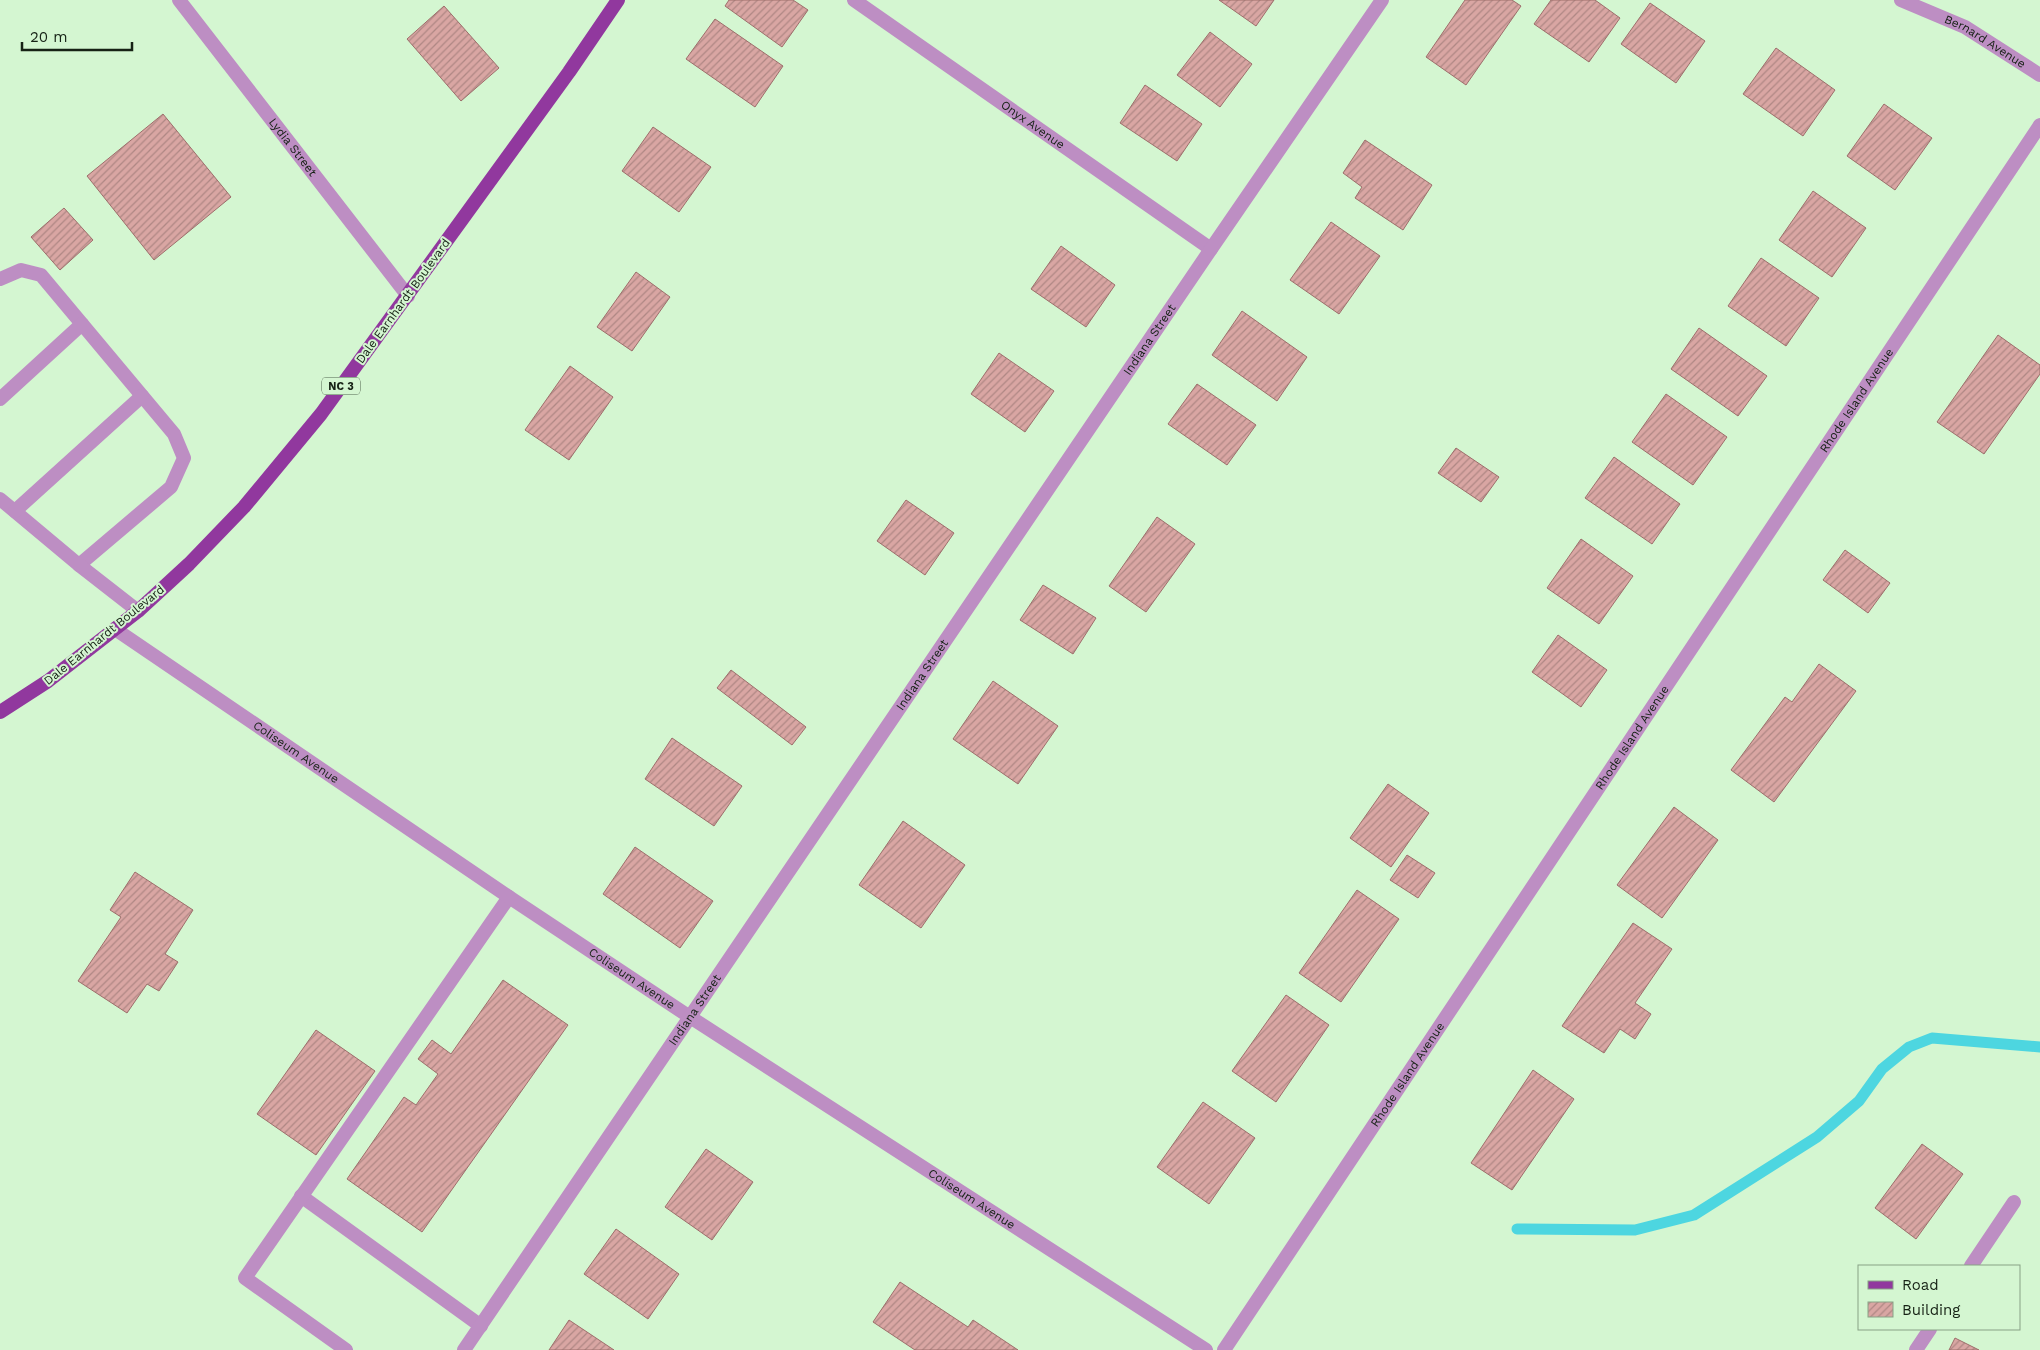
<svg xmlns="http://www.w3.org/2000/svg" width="2040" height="1350" font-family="'Work Sans',sans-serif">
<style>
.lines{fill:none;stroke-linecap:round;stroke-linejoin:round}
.stream{stroke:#4dd6e0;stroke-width:11}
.building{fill:url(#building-hatch);stroke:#9d6e6b}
.service{stroke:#bd8ec3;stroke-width:14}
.minor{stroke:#bd8ec3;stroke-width:14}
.primary{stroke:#91389e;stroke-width:14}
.labels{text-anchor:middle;stroke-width:4;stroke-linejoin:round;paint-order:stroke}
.shield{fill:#d4f6d1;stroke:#4f624d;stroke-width:1}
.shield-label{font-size:11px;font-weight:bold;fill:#162215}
.street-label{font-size:12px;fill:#162215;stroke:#d4f6d1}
</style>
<defs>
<pattern id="building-hatch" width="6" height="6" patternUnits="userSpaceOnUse" patternTransform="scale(1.25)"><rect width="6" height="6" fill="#d9a6a3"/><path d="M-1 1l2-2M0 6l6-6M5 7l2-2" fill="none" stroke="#af8784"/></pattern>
</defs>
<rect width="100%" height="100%" fill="#d4f6d1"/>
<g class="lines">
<polyline class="stream" points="1517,1229 1635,1230 1694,1215 1817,1137 1859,1101 1882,1069 1909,1047 1932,1038 2040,1047"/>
</g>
<g class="building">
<polygon points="729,0 793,0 808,10 782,47 725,6"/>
<polygon points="1219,0 1274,0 1256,26"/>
<polygon points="1465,0 1512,0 1521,6 1466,85 1426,57"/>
<polygon points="1551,0 1595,0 1620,18 1589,62 1534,24"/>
<polygon points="1650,3 1705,41 1676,83 1621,44"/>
<polygon points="444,6 499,68 461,101 407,39"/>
<polygon points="715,19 783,66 755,107 686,59"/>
<polygon points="1210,32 1252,64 1220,107 1177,75"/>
<polygon points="1776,48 1835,90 1803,136 1743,94"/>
<polygon points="1145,85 1202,124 1177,161 1120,123"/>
<polygon points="1884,104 1932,138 1895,190 1847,156"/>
<polygon points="163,114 231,197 154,260 87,176"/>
<polygon points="653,127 711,167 679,212 622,171"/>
<polygon points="1365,140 1432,185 1403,230 1355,198 1362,187 1343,173"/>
<polygon points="1813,191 1866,228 1832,277 1779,240"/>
<polygon points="64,208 93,240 60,270 31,237"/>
<polygon points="1331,222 1380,256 1339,314 1290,280"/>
<polygon points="1061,246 1115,285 1086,327 1031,289"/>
<polygon points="1761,258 1819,298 1786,346 1728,306"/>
<polygon points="636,272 670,297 632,351 597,327"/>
<polygon points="1242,311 1307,357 1277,401 1212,355"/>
<polygon points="1699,328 1767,376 1738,416 1671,369"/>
<polygon points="1998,335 2040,365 2040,374 1984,454 1937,422"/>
<polygon points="999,353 1054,391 1025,432 971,394"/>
<polygon points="570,366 613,397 569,460 525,430"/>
<polygon points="1197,384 1256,425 1227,465 1168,424"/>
<polygon points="1666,394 1727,437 1693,485 1632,442"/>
<polygon points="1456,448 1499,477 1481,502 1438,473"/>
<polygon points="1614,457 1680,504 1652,544 1585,498"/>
<polygon points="906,500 954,533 925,575 877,541"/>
<polygon points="1157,517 1195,544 1146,612 1109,586"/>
<polygon points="1581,539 1633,576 1599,624 1547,588"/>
<polygon points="1845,550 1890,583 1868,613 1823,580"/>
<polygon points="1043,585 1096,618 1073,654 1020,620"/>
<polygon points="1558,635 1607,670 1581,707 1532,672"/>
<polygon points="1819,664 1856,691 1774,802 1731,770 1785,697 1792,702"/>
<polygon points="731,670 806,727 792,745 717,688"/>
<polygon points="993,681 1058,726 1018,784 953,739"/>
<polygon points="672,738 742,786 714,826 645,779"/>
<polygon points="1388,784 1429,813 1391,867 1350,838"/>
<polygon points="1674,807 1718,840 1662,918 1617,885"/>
<polygon points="903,821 965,865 921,928 859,885"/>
<polygon points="635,847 713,901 680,948 603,894"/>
<polygon points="1407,855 1435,873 1418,898 1390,880"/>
<polygon points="135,872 193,910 165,954 178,962 159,991 147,984 127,1013 78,981 121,917 110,910"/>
<polygon points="1357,890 1399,919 1341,1002 1299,973"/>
<polygon points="1633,923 1672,949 1635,1003 1651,1014 1635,1039 1620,1029 1604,1053 1562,1026"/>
<polygon points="503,980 568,1025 422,1232 347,1179 404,1097 416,1105 438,1074 418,1059 432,1040 451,1054"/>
<polygon points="1286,995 1329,1025 1276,1102 1232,1071"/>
<polygon points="316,1030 375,1071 316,1155 257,1114"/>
<polygon points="1533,1070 1574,1099 1512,1190 1471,1163"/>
<polygon points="1203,1102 1255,1138 1209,1204 1157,1167"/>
<polygon points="1922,1144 1963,1174 1916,1239 1875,1208"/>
<polygon points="706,1149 753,1182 712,1240 665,1207"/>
<polygon points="616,1229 679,1274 648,1319 584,1274"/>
<polygon points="900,1282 968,1327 973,1320 1018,1350 915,1350 873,1322"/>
<polygon points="569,1320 614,1350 549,1350"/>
<polygon points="1955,1338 1979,1350 1949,1350"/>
</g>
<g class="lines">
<g class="service">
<polyline points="0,279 21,270 41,275 82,324"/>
<polyline points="0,399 82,324 174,434 184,458 171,487 79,565"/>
<polyline points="0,499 79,565 138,611"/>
<polyline points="15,511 142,396"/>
<polyline points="301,1196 481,1326"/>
<polyline points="346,1350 245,1278 509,897"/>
</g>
<g class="minor">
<path id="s1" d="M179,0L408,296"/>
<path id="s2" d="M854,0L1211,249"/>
<path id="s3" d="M1901,0L1965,27L2040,75"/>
<path id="s4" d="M115,629L509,897L690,1017L1206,1350"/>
<polyline points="1971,1266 2014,1202"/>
<path id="s5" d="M464,1350L1211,249L1382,0"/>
<path id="s6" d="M1224,1350L2040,125"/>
<polyline points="1916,1350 1930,1329"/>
</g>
<polyline class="primary" points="0,712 48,681 138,611 189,564 244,507 321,414 569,72 618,0"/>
</g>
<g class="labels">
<rect class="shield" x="322" y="377.5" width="38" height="17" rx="4"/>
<g class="shield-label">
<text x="341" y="390">NC 3</text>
</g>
<g class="street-label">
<text dy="4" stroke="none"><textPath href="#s3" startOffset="94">Bernard Avenue</textPath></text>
<text dy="4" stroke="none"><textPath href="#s2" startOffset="218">Onyx Avenue</textPath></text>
<text dy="4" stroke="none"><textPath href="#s1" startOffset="186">Lydia Street</textPath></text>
<text transform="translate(403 301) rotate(-54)" y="4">Dale Earnhardt Boulevard</text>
<text dy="4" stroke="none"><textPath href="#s5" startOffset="1221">Indiana Street</textPath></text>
<text dy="4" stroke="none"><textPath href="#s6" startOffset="1141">Rhode Island Avenue</textPath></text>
<text transform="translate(104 635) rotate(-39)" y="4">Dale Earnhardt Boulevard</text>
<text dy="4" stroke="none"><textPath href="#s5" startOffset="816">Indiana Street</textPath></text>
<text dy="4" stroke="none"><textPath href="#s6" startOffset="736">Rhode Island Avenue</textPath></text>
<text dy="4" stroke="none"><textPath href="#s4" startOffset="219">Coliseum Avenue</textPath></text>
<text dy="4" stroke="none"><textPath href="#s4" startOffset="624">Coliseum Avenue</textPath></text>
<text dy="4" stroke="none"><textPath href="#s5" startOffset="411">Indiana Street</textPath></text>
<text dy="4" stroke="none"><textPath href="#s6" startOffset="331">Rhode Island Avenue</textPath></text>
<text dy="4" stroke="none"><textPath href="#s4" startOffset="1029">Coliseum Avenue</textPath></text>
</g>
</g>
<rect x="1858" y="1265" width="162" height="65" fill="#d4f6d1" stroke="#88a186"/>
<rect x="1868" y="1281" width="25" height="8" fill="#91389e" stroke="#88a186"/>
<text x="1902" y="1290" font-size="15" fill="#162215">Road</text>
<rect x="1868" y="1302" width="25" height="15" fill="url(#building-hatch)" stroke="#88a186"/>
<text x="1902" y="1315" font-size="15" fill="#162215">Building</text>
<path d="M22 42v8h110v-8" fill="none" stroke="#162215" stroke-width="2.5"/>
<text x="30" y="42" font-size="15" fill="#162215" stroke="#d4f6d1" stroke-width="4" paint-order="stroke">20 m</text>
</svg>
